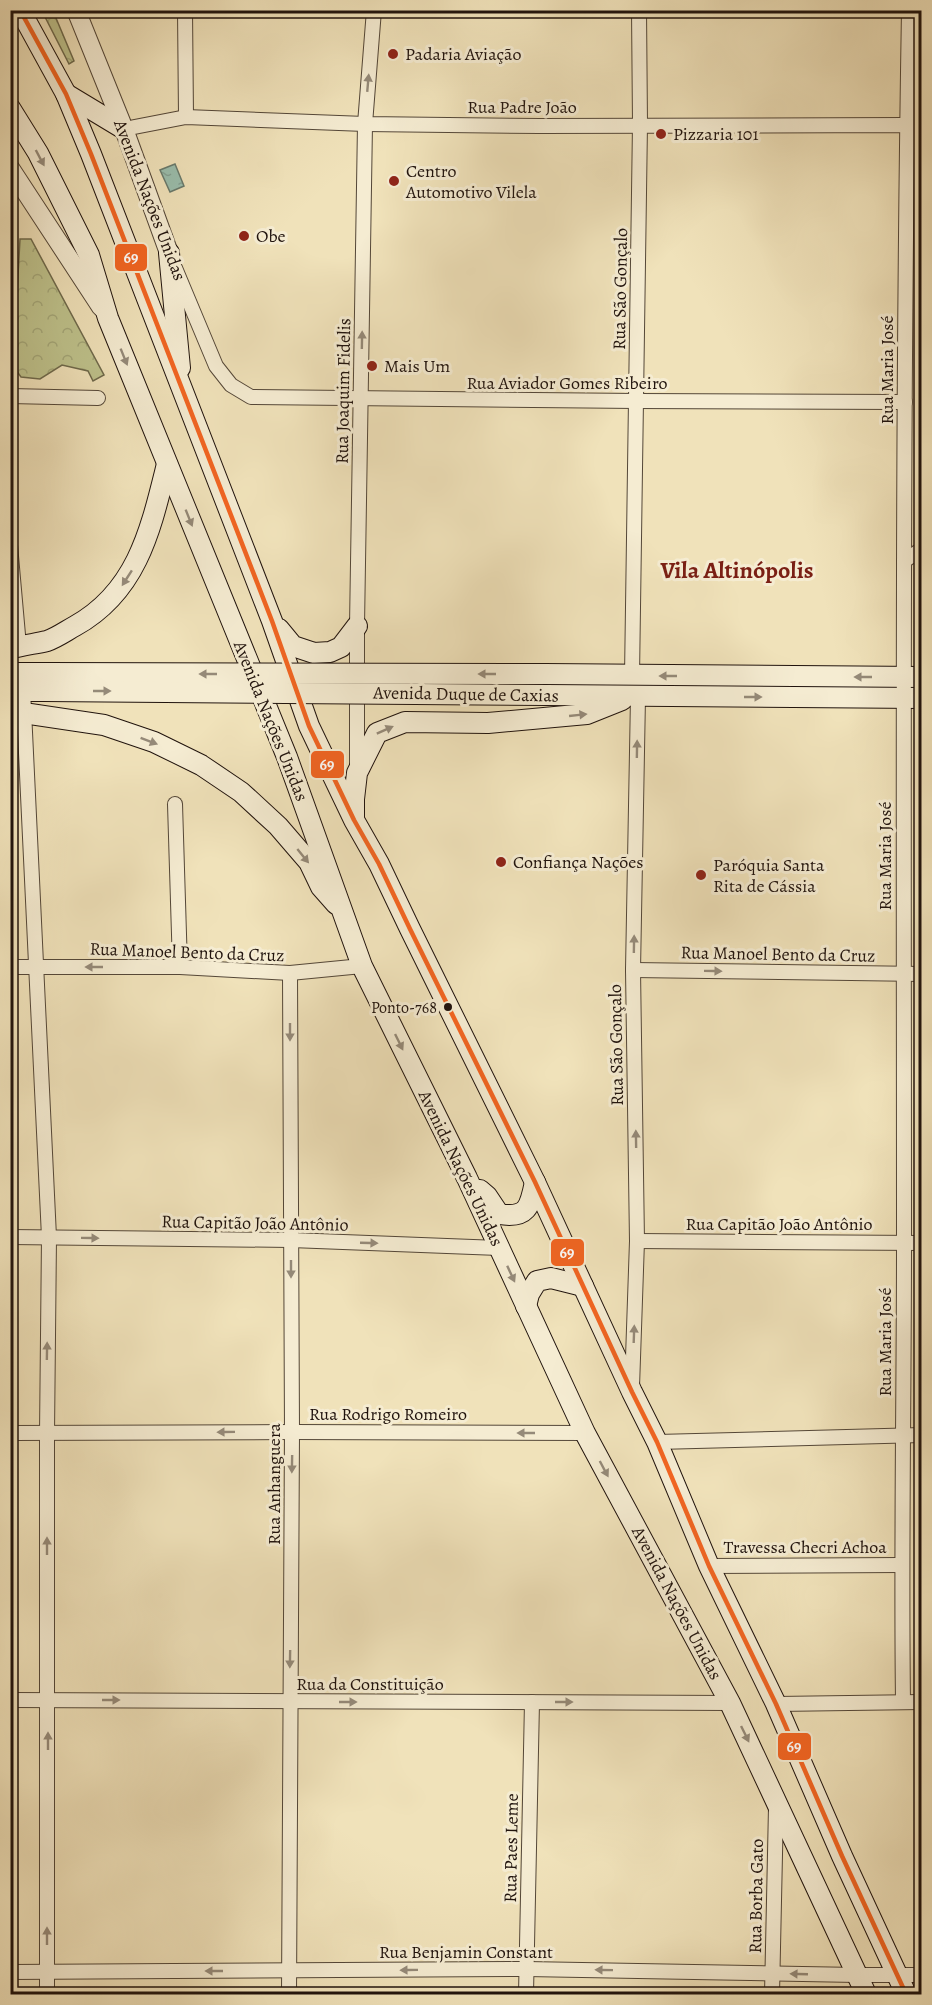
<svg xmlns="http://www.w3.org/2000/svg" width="932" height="2005" font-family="Alegreya,serif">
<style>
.park{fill:url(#park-crowns);stroke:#6f6a4c;stroke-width:1.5}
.water{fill:url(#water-ripples);stroke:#697a6d;stroke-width:1.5}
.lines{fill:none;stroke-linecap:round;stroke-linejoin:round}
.minor-casing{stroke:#544738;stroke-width:16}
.tertiary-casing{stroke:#544738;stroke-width:20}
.secondary-casing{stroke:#20130d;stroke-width:22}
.minor{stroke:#f5ecd2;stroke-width:14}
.tertiary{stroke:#f5ecd2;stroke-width:18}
.secondary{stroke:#f5ecd2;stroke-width:20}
.secondary-bridge-casing{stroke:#20130d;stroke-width:22;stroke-linecap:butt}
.secondary-bridge{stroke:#f5ecd2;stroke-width:20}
.bus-1-casing{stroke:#f5ecd2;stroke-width:9}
.bus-1{stroke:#f26522;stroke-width:4.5}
.oneway{fill:#958a79}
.poi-dot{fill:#8f2418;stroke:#f5ecd2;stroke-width:2}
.bus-dot{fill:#20130d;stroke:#f5ecd2;stroke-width:2}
.labels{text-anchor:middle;stroke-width:6;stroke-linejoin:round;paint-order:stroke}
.bus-label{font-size:16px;fill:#20130d;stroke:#f5ecd2;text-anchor:end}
.poi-label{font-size:18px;fill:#20130d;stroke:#f5ecd2;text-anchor:start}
.street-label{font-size:18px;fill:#20130d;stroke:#f5ecd2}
.district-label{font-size:24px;font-weight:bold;fill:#7a1f14;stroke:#f5ecd2}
.line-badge{stroke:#f5ecd2;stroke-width:2}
.badge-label{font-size:16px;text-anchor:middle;font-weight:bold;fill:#fff}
</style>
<defs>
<pattern id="park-crowns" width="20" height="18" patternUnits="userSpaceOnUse" patternTransform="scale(1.5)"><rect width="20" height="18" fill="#bec28c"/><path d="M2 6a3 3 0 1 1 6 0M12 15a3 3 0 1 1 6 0" fill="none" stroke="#a3a678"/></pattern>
<pattern id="water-ripples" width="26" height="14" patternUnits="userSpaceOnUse" patternTransform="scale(1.5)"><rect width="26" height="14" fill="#9abead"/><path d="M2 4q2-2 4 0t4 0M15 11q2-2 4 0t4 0" fill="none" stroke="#84a294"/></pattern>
</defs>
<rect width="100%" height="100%" fill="#f0e2ba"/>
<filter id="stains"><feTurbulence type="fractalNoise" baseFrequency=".00333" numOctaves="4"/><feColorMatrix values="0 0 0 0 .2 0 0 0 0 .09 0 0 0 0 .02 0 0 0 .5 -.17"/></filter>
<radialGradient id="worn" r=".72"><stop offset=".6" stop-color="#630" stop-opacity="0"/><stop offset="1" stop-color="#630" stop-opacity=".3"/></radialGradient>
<g class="park">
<polygon points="42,11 53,11 74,61 69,64"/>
<polygon points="20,239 31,239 104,375 93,381 88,371 62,365 40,379 21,377 13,366"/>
</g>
<polygon class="water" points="175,164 184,186 170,192 160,170"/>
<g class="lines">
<g class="minor-casing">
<g id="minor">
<polyline points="185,10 186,117"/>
<polyline points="124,129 186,117 365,124 540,126 906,125 922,127"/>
<polyline points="175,268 216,366 231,385 251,397 637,401 905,402"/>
<polyline points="10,396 98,398"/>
<polyline points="10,545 19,646"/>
<polyline points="904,561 922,549"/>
<polyline points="632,676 640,124 639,10"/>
<polyline points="23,690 49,1237 47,1434 47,1994"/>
<polyline points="357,767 357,626 365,124 374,10"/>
<polyline points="175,804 180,967"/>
<polyline points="10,967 180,967 290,973 362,966"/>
<polyline points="633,970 922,974"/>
<polyline points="10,1237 291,1240 499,1248"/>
<polyline points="637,1241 922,1243"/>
<polyline points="632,1387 637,1241 633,970 638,697"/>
<polyline points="10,1433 292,1432 585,1433"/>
<polyline points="657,1442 922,1435"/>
<polyline points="709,1566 901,1565"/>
<polyline points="10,1700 730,1703"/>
<path d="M903,1701C901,1548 904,1396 904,1243C904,832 902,421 909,10"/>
<polyline points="776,1704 922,1702"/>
<polyline points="10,1972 526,1969 857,1975 922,1975"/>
<polyline points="289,1994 292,1432 290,973"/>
<polyline points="526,1994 532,1702"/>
<polyline points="772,1994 776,1807"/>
</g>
</g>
<g class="tertiary-casing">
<g id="tertiary">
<polyline points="76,10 124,129 169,253"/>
<polyline points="10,168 101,307"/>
</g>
</g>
<g class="secondary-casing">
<g id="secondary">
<polyline points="20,10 66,94 91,154 272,621 309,726 354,820 379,864 410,929 535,1182 632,1392 657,1442 709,1566 776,1704 842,1856 906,1994"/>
<polyline points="66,94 124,129"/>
<polyline points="10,108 38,153 89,255 108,318 287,757 362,966 467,1178 585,1433 730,1703 866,1994"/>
<polyline points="169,253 180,368"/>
<polyline points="279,629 293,646 314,653 330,652 341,647 357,626"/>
<path d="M10,649C22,645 35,644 47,641C56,638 66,631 75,626C138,591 151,528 167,464"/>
<polyline points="10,673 45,673"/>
<polyline points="545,674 922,677"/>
<polyline points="10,691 44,691"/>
<polyline points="547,695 922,698"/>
<polyline points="10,711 104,725 154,742 201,765 241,792 278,826 309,862 321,887 336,904"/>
<polyline points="354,817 354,799 357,773 377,733 405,722 488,723 587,714 622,700"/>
<path d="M480,1190L487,1196L499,1214C528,1219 530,1206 535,1182"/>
<polyline points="526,1306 529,1294 537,1281 551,1278 583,1286"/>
</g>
</g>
<use href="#minor" class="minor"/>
<use href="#tertiary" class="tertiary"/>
<use href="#secondary" class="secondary"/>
<g class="secondary-bridge-casing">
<g id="secondary-bridge">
<polyline points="45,673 545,674"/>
<polyline points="44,691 547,695"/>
</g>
</g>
<use href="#secondary-bridge" class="secondary-bridge"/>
<g class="bus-1-casing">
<polyline id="bus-1" points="20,10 66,94 91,154 272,621 309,726 354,820 379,864 410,929 535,1182 632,1392 657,1442 709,1566 776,1704 842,1856 906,1994"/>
</g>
<use href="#bus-1" class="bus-1"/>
</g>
<defs><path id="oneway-solid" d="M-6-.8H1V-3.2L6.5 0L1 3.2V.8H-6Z" transform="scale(1.5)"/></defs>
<g class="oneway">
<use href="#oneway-solid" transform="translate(368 83) rotate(-85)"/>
<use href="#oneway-solid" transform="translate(40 158) rotate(62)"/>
<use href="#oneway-solid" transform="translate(362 340) rotate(-89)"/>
<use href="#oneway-solid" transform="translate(124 357) rotate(68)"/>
<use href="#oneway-solid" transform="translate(189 518) rotate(68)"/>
<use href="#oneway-solid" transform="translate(127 578) rotate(123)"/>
<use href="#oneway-solid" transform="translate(208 674) rotate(-180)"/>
<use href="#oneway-solid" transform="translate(487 674) rotate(-180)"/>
<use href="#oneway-solid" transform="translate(668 676) rotate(-180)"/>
<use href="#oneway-solid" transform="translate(863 677) rotate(-180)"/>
<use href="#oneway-solid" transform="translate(102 691)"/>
<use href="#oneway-solid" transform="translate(753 697)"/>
<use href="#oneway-solid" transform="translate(578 715) rotate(-6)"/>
<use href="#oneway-solid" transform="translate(385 730) rotate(-24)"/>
<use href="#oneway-solid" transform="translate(149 741) rotate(21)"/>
<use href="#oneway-solid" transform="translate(637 749) rotate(-89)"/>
<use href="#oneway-solid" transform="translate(303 856) rotate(51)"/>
<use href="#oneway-solid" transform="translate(634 944) rotate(-89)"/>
<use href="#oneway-solid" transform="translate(94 967) rotate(180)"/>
<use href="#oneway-solid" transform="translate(713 971) rotate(1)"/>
<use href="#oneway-solid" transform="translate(290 1032) rotate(90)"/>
<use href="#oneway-solid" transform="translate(399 1042) rotate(64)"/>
<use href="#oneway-solid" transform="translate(636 1139) rotate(-91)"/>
<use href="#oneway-solid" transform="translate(90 1238) rotate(1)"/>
<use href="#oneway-solid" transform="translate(369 1243) rotate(2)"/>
<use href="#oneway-solid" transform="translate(291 1269) rotate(90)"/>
<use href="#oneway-solid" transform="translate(511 1274) rotate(65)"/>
<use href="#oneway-solid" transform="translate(634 1334) rotate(-88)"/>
<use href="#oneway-solid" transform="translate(47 1351) rotate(-89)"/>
<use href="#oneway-solid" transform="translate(226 1432) rotate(179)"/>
<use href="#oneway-solid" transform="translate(526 1433) rotate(-180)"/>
<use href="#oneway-solid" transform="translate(292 1464) rotate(91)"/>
<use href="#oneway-solid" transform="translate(604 1469) rotate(62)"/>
<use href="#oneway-solid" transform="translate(47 1546) rotate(-90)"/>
<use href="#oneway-solid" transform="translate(290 1659) rotate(91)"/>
<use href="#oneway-solid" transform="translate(111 1700)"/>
<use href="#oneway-solid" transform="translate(348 1702)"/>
<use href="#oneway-solid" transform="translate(564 1702)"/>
<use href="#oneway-solid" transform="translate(745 1734) rotate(64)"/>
<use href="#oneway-solid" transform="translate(48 1741) rotate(-90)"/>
<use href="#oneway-solid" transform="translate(47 1936) rotate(-90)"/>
<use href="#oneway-solid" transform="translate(409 1970) rotate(179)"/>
<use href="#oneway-solid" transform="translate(604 1970) rotate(-179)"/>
<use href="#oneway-solid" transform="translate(214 1971) rotate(180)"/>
<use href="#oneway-solid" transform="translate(799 1974) rotate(-178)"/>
</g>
<g class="poi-dot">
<circle cx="393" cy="54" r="6"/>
<circle cx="661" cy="134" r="6"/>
<circle cx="394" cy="181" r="6"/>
<circle cx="244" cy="236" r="6"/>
<circle cx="372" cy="366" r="6"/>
<circle cx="501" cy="862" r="6"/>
<circle cx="701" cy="875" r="6"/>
</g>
<circle class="bus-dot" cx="448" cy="1007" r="5"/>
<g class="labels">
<g class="bus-label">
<text x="437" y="1013">Ponto-768</text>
</g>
<g class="poi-label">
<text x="405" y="60">Padaria Aviação</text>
<text x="673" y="140">Pizzaria 101</text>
<text x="406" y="177">Centro<tspan x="406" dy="21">Automotivo Vilela</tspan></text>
<text x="256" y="242">Obe</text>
<text x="384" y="372">Mais Um</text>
<text x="513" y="868">Confiança Nações</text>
<text x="713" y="871">Paróquia Santa<tspan x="713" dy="21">Rita de Cássia</tspan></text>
</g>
<g class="street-label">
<text x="522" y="113">Rua Padre João</text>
<text transform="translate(150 200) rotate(69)" y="6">Avenida Nações Unidas</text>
<text transform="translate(620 289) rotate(-89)" y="6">Rua São Gonçalo</text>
<text transform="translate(887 370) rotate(-90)" y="6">Rua Maria José</text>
<text x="567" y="389">Rua Aviador Gomes Ribeiro</text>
<text transform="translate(343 391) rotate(-89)" y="6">Rua Joaquim Fidelis</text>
<text transform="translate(466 694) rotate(1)" y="6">Avenida Duque de Caxias</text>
<text transform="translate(271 721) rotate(68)" y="6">Avenida Nações Unidas</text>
<text transform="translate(885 856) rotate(-90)" y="6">Rua Maria José</text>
<text transform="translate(187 952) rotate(2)" y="6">Rua Manoel Bento da Cruz</text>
<text transform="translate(778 954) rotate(1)" y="6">Rua Manoel Bento da Cruz</text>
<text transform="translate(616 1045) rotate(-91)" y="6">Rua São Gonçalo</text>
<text transform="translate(461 1168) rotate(64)" y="6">Avenida Nações Unidas</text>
<text transform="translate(255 1223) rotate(1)" y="6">Rua Capitão João Antônio</text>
<text x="779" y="1230">Rua Capitão João Antônio</text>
<text transform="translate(885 1342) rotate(-90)" y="6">Rua Maria José</text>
<text x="388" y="1420">Rua Rodrigo Romeiro</text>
<text transform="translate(274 1484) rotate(-90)" y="6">Rua Anhanguera</text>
<text x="805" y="1553">Travessa Checri Achoa</text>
<text transform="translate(677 1603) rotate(62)" y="6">Avenida Nações Unidas</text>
<text x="370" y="1690">Rua da Constituição</text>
<text transform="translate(511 1848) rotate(-89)" y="6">Rua Paes Leme</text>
<text transform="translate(756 1896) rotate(-89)" y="6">Rua Borba Gato</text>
<text x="466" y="1958">Rua Benjamin Constant</text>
</g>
<g class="district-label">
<text x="737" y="578">Vila Altinópolis</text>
</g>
</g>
<g class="line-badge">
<rect x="114" y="243" width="34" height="29" rx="6" fill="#f26522"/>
<rect x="310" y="750" width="35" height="29" rx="6" fill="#f26522"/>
<rect x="550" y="1238" width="35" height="29" rx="6" fill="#f26522"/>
<rect x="777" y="1732" width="35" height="29" rx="6" fill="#f26522"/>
</g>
<g class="badge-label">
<text x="131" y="263">69</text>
<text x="327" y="770">69</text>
<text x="567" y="1258">69</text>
<text x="794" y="1752">69</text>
</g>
<rect width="932" height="2005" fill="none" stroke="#f0e2ba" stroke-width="36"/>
<rect x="12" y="12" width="908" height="1981" fill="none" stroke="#20130d" stroke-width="3"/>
<rect x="18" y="18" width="896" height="1969" fill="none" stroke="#20130d" stroke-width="1.5"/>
<rect width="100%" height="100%" filter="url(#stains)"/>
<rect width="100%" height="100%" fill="url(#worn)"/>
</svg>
